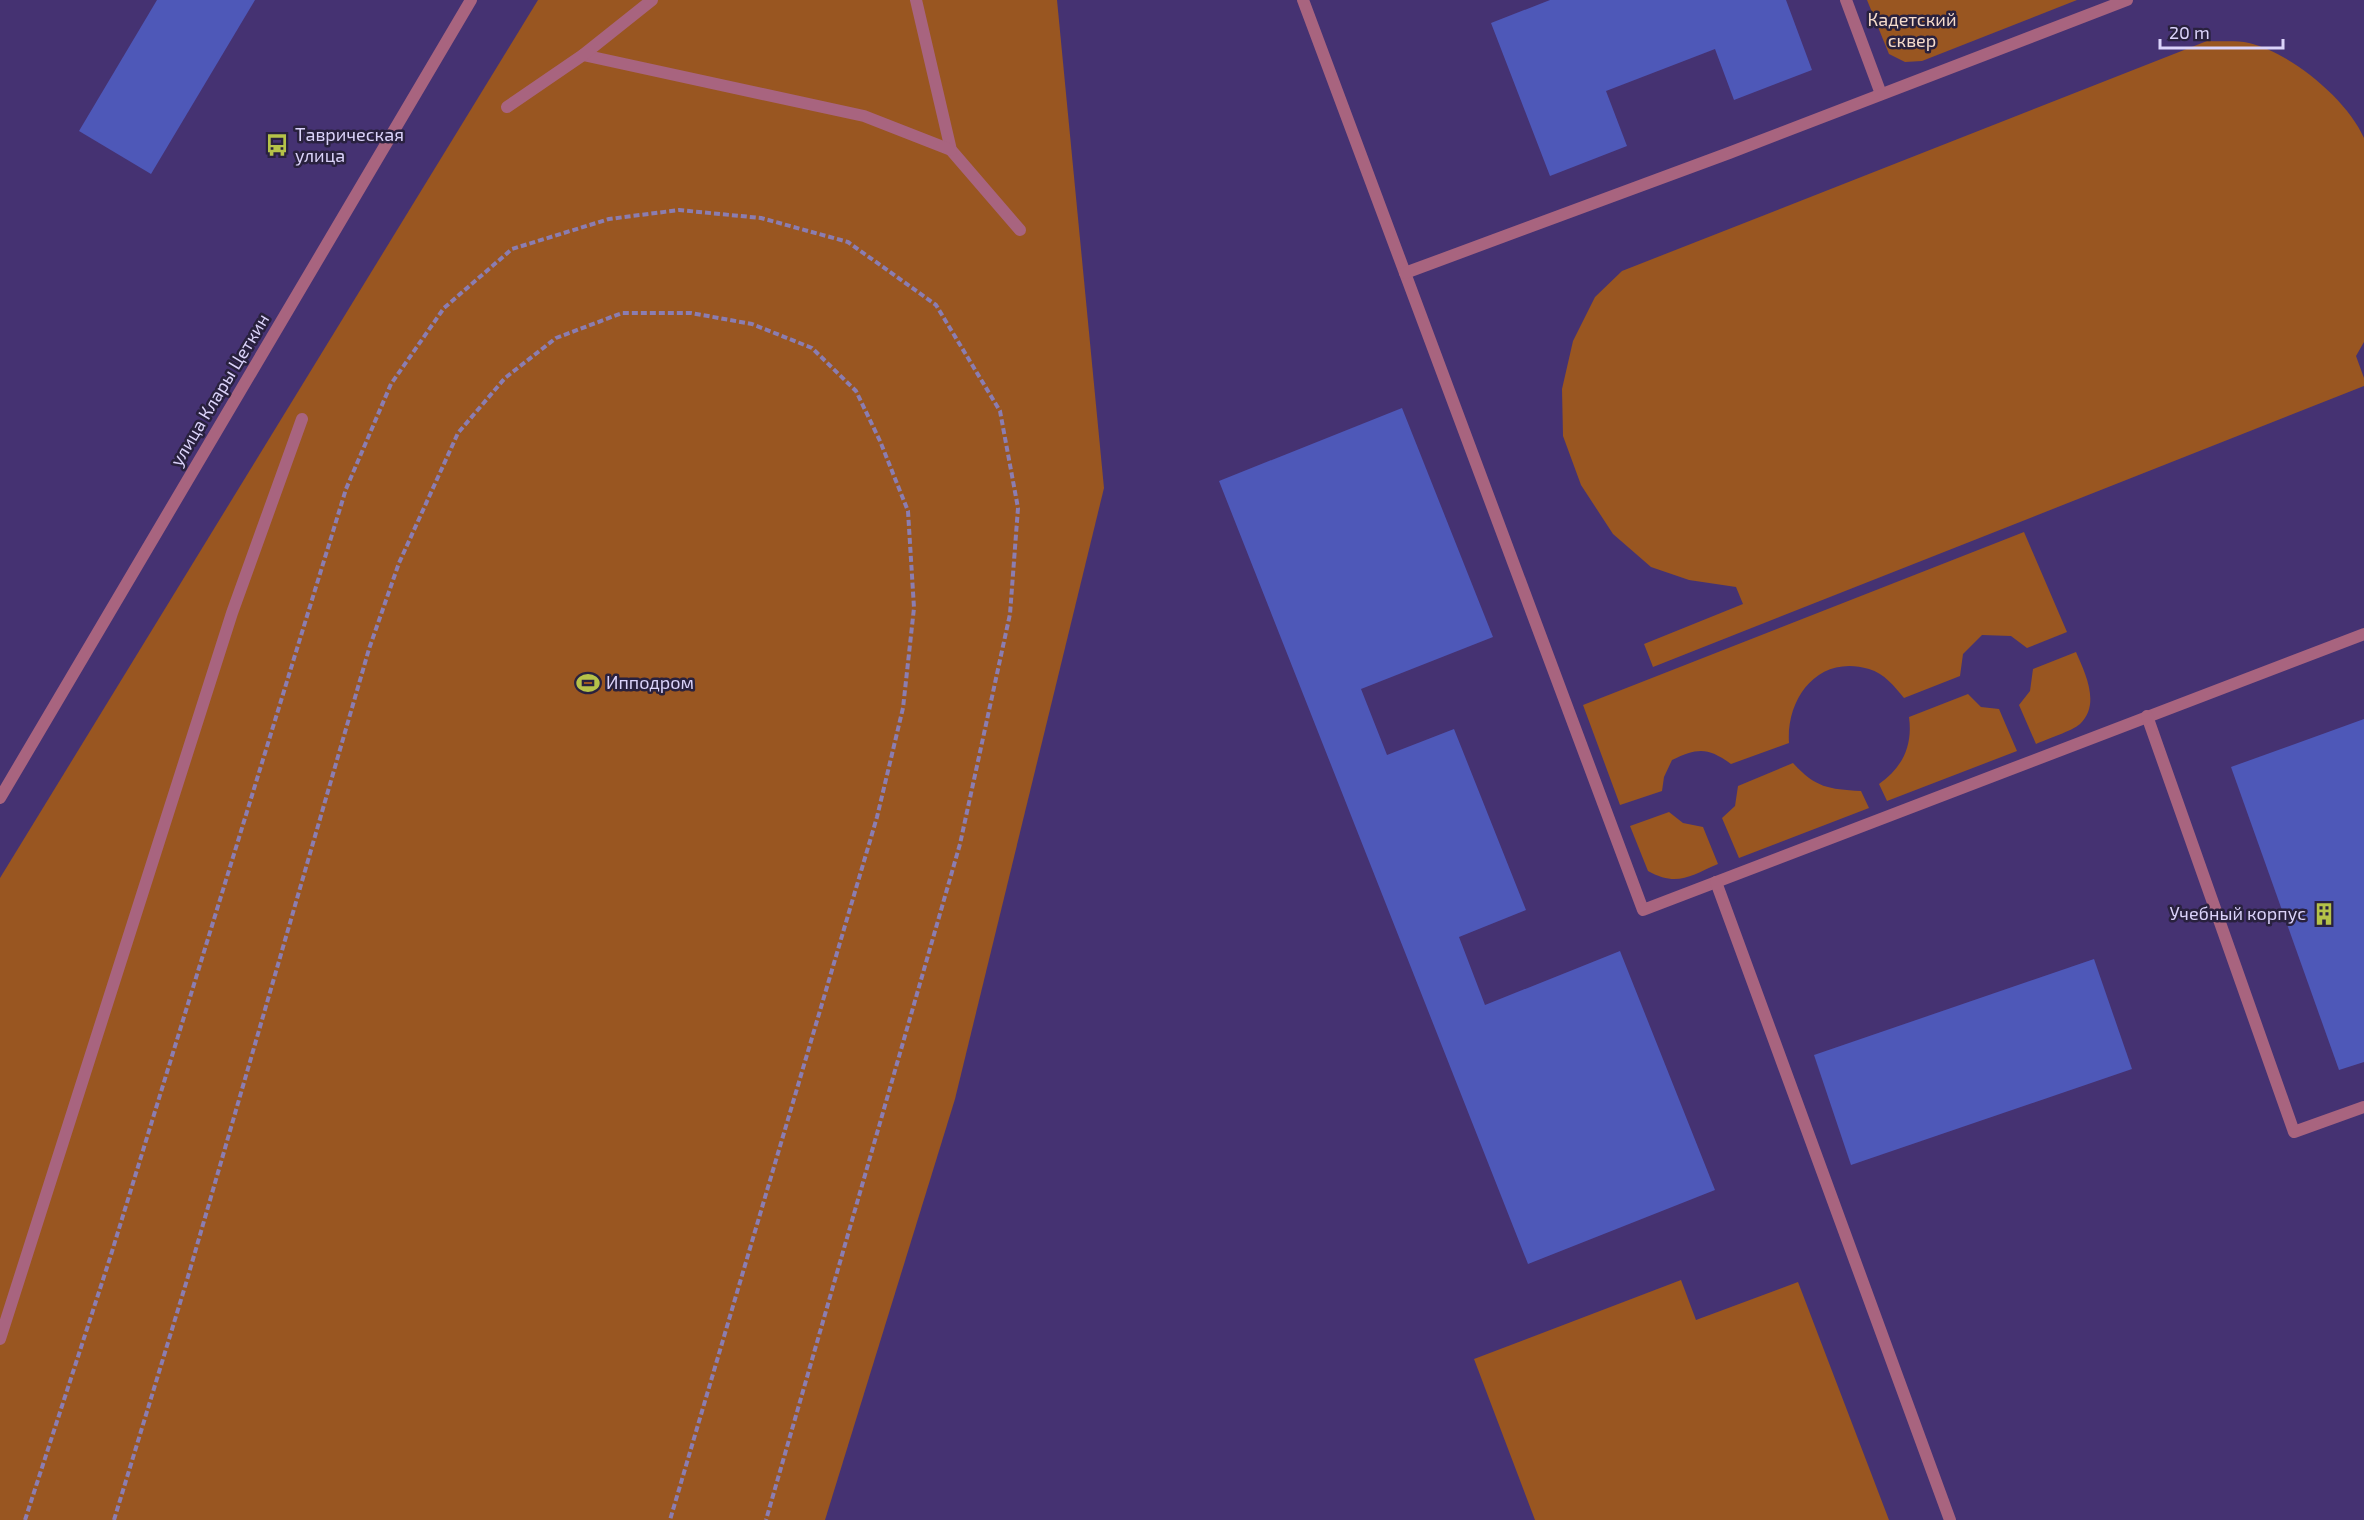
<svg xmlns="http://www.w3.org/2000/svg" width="2364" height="1520" font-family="'Exo 2',sans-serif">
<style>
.green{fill:#995621}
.building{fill:#4e58b8}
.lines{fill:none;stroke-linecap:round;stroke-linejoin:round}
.path{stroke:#8b7db1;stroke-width:4;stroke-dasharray:6 3;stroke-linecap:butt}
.service{stroke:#a8647f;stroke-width:12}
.tertiary{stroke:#a8647f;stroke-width:12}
.labels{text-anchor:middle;stroke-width:5;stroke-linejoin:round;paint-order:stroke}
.park-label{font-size:18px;fill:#f6dccc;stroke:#29213e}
.poi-label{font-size:18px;fill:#dbd3fa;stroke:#29213e;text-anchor:start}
.street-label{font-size:18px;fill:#dbd3fa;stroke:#29213e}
</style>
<rect width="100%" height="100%" fill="#453272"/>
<g class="green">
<polygon points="538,0 1057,0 1104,488 955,1099 825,1520 0,1520 0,878"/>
<polygon points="1867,0 2077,0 1922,61 1905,62 1889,54"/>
<path d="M2207,41C2221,42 2236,40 2249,43C2291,53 2347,99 2364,138V342L2356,356L2364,378V386L1653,667L1644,644L1743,604L1736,587L1689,580L1651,567L1613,534L1581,485L1563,436L1562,389L1573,341L1595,297L1622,271Z"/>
<path d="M2024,532L2067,632L2027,648L2011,636L1982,635L1963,654L1960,676L1904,698C1895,687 1884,673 1869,669C1819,654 1786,697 1789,743L1731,764C1707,747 1698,748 1672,760L1664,777L1662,791L1620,805L1583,705Z"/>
<path d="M2076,652C2085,673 2101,704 2080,724C2072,731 2047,739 2036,744L2019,705L2030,691L2033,669Z"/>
<path d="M1968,694L1981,707L1999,709L2017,751L1887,801L1879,784C1902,768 1913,746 1909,717Z"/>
<path d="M1793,763C1816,788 1828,789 1861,791L1869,808L1739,858L1722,818L1735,806L1738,786Z"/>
<path d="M1669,812L1683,823L1703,827L1718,864C1690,876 1677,887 1648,871L1630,826Z"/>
<polygon points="1681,1280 1696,1320 1798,1282 1889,1520 1535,1520 1474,1359"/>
</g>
<g class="building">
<polygon points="157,0 255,0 151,174 79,131"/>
<polygon points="1550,0 1786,0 1812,70 1734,100 1715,49 1606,91 1627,146 1550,176 1491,23"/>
<polygon points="1402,408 1493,637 1361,689 1387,755 1454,729 1526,910 1459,937 1485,1005 1620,951 1715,1190 1528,1264 1219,481"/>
<polygon points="2364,719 2364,1062 2339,1070 2231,767"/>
<polygon points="2094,959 2132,1069 1851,1165 1814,1055"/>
</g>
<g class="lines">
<g class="path">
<polyline points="25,1520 110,1258 346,489 391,384 444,308 512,249 609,219 679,210 761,218 848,242 936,305 1000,411 1018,508 1010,614 960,844 766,1520"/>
<polyline points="114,1520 187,1280 369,649 399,563 458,433 505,378 556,338 622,313 691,313 752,324 812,348 856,391 880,441 908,511 914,608 903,708 877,817 670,1520"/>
</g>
<g class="service">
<polyline points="916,0 951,150 1020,230"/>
<polyline points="1303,0 1643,910 2364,634"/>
<polyline points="1846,0 1881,94"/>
<polyline points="583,55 864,116 951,150"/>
<polyline points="507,107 583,55 652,0"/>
<polyline points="1405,273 1729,153 2127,0"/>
<polyline points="2147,716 2294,1132 2364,1107"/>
<polyline points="1716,882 1950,1520"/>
<polyline points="0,1339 232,613 302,419"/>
</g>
<polyline class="tertiary" points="0,798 471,0"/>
</g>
<defs>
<g id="bus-bare" transform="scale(1.8)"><path d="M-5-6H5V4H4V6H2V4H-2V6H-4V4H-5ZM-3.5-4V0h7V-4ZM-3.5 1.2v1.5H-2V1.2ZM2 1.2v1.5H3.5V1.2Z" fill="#b5c249" stroke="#29213e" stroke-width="2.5" paint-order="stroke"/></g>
<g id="stadium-bare" transform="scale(1.8)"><path d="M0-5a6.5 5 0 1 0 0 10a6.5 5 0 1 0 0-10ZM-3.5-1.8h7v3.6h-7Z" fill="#b5c249" stroke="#29213e" stroke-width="2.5" paint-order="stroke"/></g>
<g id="building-bare" transform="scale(1.8)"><path d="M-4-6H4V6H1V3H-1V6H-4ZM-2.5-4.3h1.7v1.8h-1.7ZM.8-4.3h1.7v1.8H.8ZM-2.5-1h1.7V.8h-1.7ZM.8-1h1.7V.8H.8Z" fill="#b5c249" stroke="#29213e" stroke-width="2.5" paint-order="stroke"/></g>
</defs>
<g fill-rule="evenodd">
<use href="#bus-bare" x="277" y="145"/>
<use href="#stadium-bare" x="588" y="683"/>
<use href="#building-bare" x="2324" y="914"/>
</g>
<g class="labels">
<g class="park-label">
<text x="1912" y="26">Кадетский<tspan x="1912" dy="21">сквер</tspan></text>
</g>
<g class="poi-label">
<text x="295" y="141">Таврическая<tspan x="295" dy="21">улица</tspan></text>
<text x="606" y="689">Ипподром</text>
<text x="2306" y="920" text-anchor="end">Учебный корпус</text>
</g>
<g class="street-label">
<text transform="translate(220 390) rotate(-59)" y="6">улица Клары Цеткин</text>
</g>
</g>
<path d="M2160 39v9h123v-9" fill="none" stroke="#dbd3fa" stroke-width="3"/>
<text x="2169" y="39" font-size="18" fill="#dbd3fa" stroke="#29213e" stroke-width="4.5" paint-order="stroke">20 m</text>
</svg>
